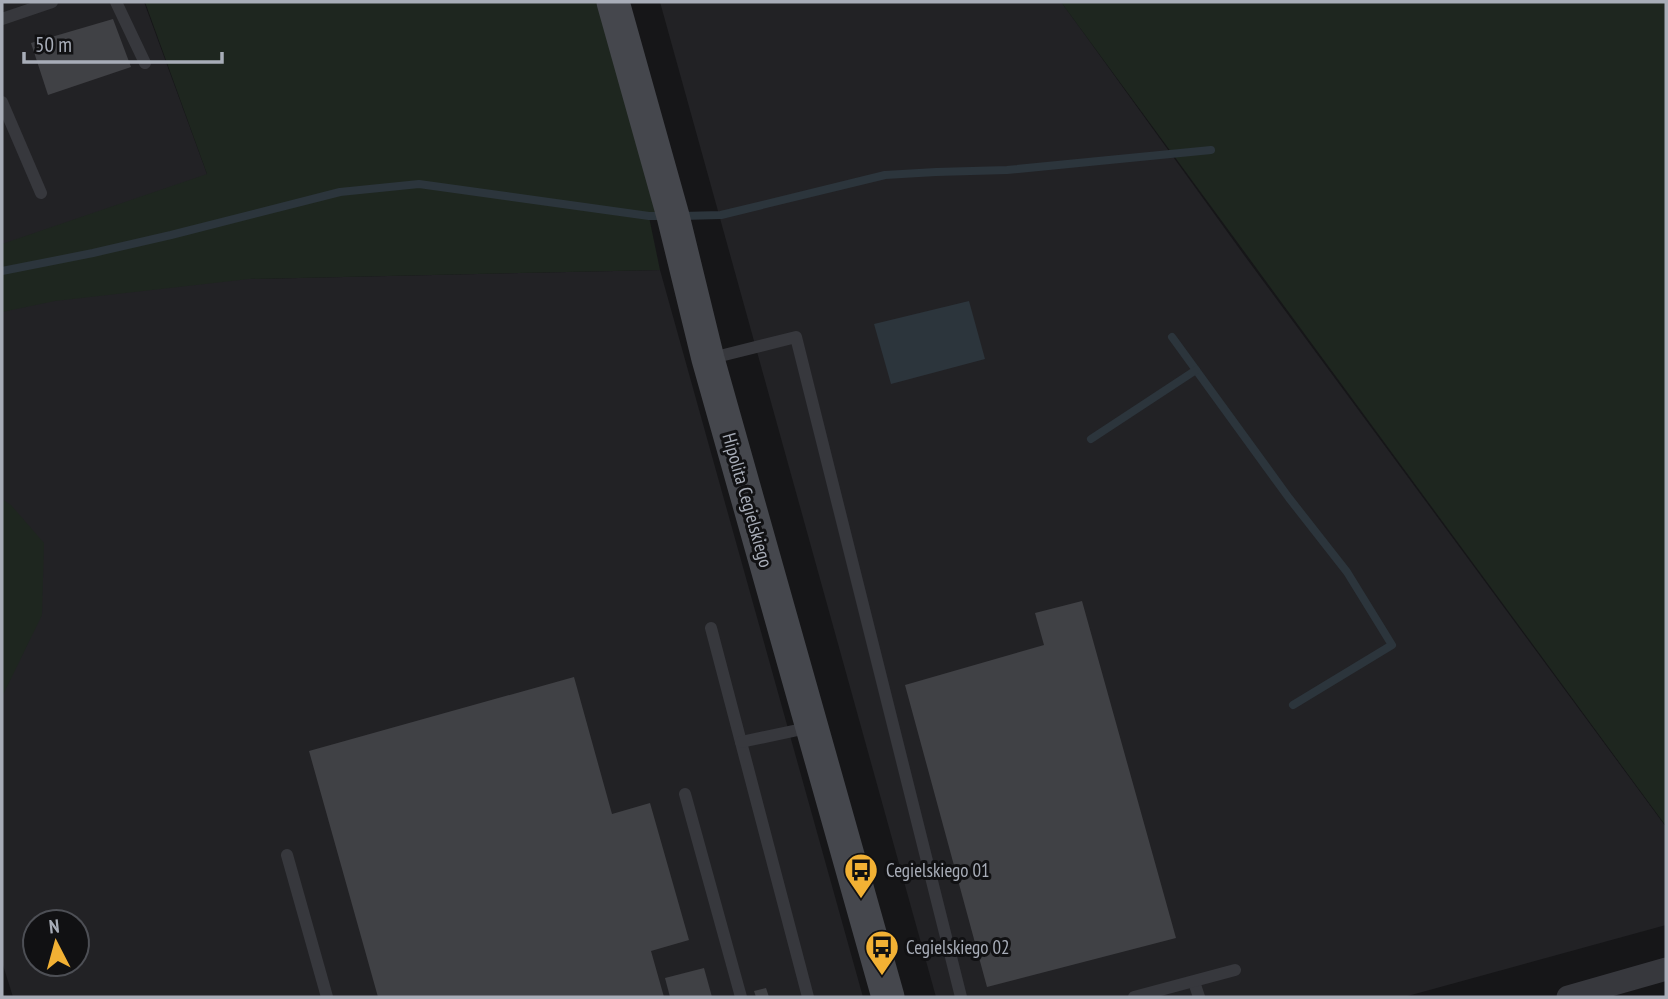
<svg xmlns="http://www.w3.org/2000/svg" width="1668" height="999" font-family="'PT Sans Narrow',sans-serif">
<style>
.built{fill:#222225;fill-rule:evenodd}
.green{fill:#1e261f}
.water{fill:#2c353c}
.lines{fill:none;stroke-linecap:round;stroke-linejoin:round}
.stream{stroke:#2c353c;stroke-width:8}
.building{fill:#404145}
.lane{stroke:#37383d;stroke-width:12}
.street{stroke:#37383d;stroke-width:23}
.secondary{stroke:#45474d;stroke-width:33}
.labels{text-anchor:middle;stroke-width:6;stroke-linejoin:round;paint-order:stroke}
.street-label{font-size:19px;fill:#a8adb8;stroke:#111113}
.poi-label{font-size:19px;fill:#a8adb8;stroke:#111113;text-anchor:start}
</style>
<rect width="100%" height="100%" fill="#161618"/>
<g class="built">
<path d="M2,2H144L207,174L249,279L660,270L863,997H13L2,962ZM35,922H77V964H35Z"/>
<polygon points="660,2 1064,2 1062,3 1244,255 1666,827 1666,925 1404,997 936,997"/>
</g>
<g class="green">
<polygon points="145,2 600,2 662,216 649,217 660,270 249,279 55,301 2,312 2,244 207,174"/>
<polygon points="1061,2 1666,2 1666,826"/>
<polygon points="2,499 11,505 44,543 42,615 2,697"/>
</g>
<polygon class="water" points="969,301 985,359 891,384 874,324"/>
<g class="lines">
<g class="stream">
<polyline points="682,216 721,215 885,175 936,172 1007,170 1211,150"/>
<polyline points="2,271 93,253 171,235 340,192 419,184 649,216 666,216"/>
<polyline points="1172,337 1289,498 1347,572 1392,645 1293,705"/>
<polyline points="1091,439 1196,370"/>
</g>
</g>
<g class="building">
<polygon points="113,19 131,67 48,95 31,43"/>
<polygon points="1082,601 1176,938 987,987 905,685 1044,645 1035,613"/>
<polygon points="574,677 612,814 650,803 689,940 651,951 664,997 378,997 309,751"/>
<polygon points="704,968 712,997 670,997 665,978"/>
<polygon points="766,988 769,997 756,997 754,991"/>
</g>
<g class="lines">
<g class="lane">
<polyline points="116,2 145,63"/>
<polyline points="2,19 52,2"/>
<polyline points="2,102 41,193"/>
<polyline points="708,359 796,337 961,997"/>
<polyline points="711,628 808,997"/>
<polyline points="741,742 812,727"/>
<polyline points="685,794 741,997"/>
<polyline points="287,855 327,997"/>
<polyline points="1194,982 1199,997"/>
<polyline points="1134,997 1235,970"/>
</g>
<polyline class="street" points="1568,997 1666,969"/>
<polyline class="secondary" points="613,2 673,216 708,359 888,997"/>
</g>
<defs>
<g id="bus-pin" transform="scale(1.75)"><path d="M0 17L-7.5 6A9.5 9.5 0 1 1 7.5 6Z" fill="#f2b134" stroke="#111113"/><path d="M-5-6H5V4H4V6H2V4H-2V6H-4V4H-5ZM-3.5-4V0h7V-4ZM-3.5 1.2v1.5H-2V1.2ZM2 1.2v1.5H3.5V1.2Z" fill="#111"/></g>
</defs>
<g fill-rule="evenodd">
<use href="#bus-pin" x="861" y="870"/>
<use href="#bus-pin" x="882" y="947"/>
</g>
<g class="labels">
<g class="street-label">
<text transform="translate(748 500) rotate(74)" y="7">Hipolita Cegielskiego</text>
</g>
<g class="poi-label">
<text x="886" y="877">Cegielskiego 01</text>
<text x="906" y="954">Cegielskiego 02</text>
</g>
</g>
<rect width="1668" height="999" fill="none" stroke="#a8adb8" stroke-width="7"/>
<g transform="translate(56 943) rotate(354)"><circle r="33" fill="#111113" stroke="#4d4f55" stroke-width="2"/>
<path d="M0-5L12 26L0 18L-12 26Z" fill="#f2b134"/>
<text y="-10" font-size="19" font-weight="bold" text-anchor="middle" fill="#a8adb8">N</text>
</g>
<path d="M24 52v10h198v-10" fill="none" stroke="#a8adb8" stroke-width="3.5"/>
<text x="35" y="52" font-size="21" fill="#a8adb8" stroke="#111113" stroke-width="5" paint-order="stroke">50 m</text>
</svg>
